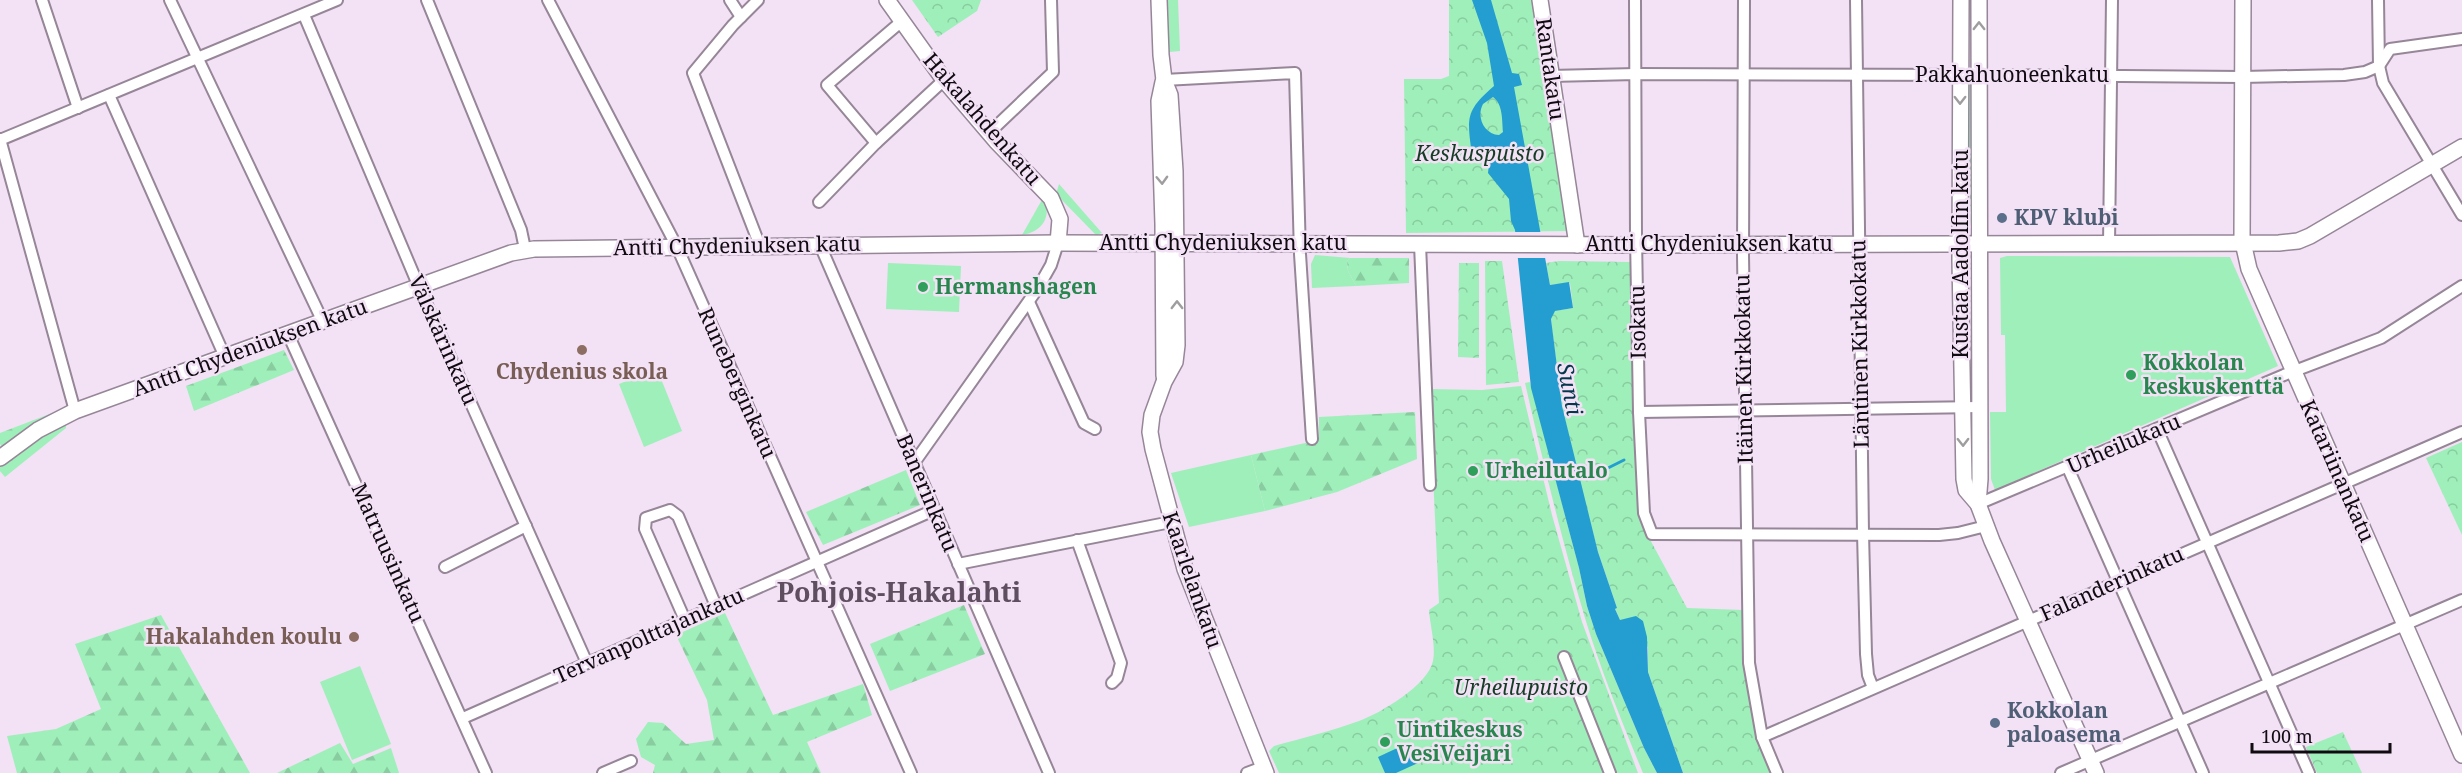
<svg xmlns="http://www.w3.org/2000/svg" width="2462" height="773" font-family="'Noto Serif',serif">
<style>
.grass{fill:#9fefba}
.forest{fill:url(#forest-firs)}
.park{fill:url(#park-crowns)}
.water{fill:#249ed0;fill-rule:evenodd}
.pier{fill:#f3e1f5}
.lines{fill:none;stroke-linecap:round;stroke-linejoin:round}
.stream{stroke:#249ed0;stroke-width:3}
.street-casing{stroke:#968698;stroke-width:14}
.secondary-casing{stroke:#968698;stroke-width:18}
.street{stroke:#fff;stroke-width:10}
.secondary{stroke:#fff;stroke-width:15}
.oneway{stroke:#9f9da0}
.service-dot{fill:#5c6f8a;stroke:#f3e1f5;stroke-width:2}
.leisure-dot{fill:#2e9e5b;stroke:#f3e1f5;stroke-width:2}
.education-dot{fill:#8d6e63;stroke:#f3e1f5;stroke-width:2}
.labels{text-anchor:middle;stroke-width:5;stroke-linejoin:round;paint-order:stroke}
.street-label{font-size:21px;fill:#100a11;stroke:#f3e1f5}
.park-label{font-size:21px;font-style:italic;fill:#153c25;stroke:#f3e1f5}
.service-label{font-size:21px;font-weight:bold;fill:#4e5e75;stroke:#f3e1f5;text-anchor:start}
.leisure-label{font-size:21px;font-weight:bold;fill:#27864d;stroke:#f3e1f5;text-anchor:start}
.education-label{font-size:21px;font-weight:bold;fill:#785e54;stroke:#f3e1f5}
.water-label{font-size:22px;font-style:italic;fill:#03374b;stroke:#f3e1f5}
.district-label{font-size:27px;font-weight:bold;fill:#5e4e5f;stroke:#f3e1f5}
</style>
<defs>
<pattern id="forest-firs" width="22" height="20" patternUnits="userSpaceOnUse" patternTransform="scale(1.5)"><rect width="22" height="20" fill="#9fefba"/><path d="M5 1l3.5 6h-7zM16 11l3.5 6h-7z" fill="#88cc9f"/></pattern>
<pattern id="park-crowns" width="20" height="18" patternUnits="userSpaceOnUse" patternTransform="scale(1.5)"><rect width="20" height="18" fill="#9fefba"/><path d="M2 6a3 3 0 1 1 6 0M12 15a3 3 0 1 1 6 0" fill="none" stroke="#88cc9f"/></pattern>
</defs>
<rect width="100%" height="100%" fill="#f3e1f5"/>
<g class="grass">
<polygon points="1168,0 1178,0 1180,51 1169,52"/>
<polygon points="1966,84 1974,84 1974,224 1970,223 1970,197 1965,169"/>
<polygon points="1059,184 1102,233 1096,235 1056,194"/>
<path d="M1043,198C1053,216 1042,232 1022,235Z"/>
<polygon points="1315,255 1350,258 1347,261 1348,271 1356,286 1312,288 1311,264"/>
<polygon points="2007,256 2230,257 2278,366 1995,490 1991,479 1990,412 2006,412 2005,335 2001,335 2000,258"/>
<polygon points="888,263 961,266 959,312 886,309"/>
<polygon points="657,369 682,431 644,447 619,384"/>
<polygon points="1251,455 1265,511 1189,527 1171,473"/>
<polygon points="360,666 391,744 352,760 320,682"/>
</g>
<g class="forest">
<polygon points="1350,258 1409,258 1409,283 1356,286 1348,271 1347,261"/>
<polygon points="284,350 294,370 194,411 186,386"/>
<polygon points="60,410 3,448 0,444 0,433"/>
<polygon points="1415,412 1417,459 1337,492 1265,511 1251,455 1319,440 1319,417"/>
<polygon points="66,424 66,428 5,477 0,471 0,466 44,435"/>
<polygon points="906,470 920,505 823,545 806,512"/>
<polygon points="964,605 985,654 890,691 870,644"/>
<polygon points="725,613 773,715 863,684 872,715 807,742 821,773 653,773 655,765 641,757 636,739 648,722 663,723 686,744 714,740 707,700 676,635"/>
<polygon points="161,615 250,773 17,773 7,736 56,729 101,709 75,644"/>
<polygon points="340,743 353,764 391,748 399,773 277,773"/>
</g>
<g class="park">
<polygon points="912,0 981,0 977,11 938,37"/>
<polygon points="1449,0 1535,0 1570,231 1406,233 1404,79 1441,79 1449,76"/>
<polygon points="1485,261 1502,261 1519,382 1486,385"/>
<path d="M1559,261L1631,262L1647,534L1687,608L1743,610C1744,656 1747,699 1758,744L1769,747L1780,773H1683L1648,672V647L1620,620L1615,609L1617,608L1598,552L1579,480L1562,406L1552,329L1551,318L1554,311L1573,308L1570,283L1550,285L1546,263Z"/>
<polygon points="1459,263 1479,263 1479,358 1458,357"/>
<path d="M1530,382L1579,568L1587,606L1596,634L1644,748L1657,773H1643C1622,722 1601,671 1585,618C1562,541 1543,462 1525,383Z"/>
<path d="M1521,386L1552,515L1582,622L1638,773H1279L1269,751L1274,746C1302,738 1332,731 1359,721C1381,713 1428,685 1433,661C1436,646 1430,625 1429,610L1439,603L1429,389L1482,390Z"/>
<polygon points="2462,442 2462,535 2426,458"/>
<polygon points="2343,732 2362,773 2317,773 2306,747"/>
</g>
<g class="water">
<path d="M1472,0H1491L1512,73L1519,74L1522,85L1514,87L1550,285L1569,282L1573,308L1555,311L1551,319L1562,406L1598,552L1617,608L1615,609L1620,620L1636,616L1643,621L1647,637L1648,672L1683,773H1657L1644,748L1596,634L1587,606L1579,568L1531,388L1515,230L1511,221L1509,199L1488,173L1489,163L1472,155C1467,118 1465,111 1494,86L1487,43ZM1493,97C1503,104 1502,120 1503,132L1499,135C1484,134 1476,117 1483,104Z"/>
<polygon points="1408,743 1418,763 1396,773 1385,773 1378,757"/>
</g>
<polygon class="pier" points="1512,232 1543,232 1548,258 1514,258"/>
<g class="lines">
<polyline class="stream" points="1576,478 1600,472 1624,460"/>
<g class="street-casing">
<g id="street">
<polyline points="42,0 78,108"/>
<polyline points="170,0 323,322"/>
<polyline points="427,0 521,230 525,249"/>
<polyline points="548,0 677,247 911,773"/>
<polyline points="730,0 741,17"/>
<polyline points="758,0 733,25 693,73 760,246"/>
<polyline points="1635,0 1636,237 1639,412 1644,513 1652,534 1939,535 1958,533 1986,526"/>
<polyline points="1744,0 1743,255 1749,663 1762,737 1777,773"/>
<polyline points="1856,0 1863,533 1866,654 1868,675 1873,688"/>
<polyline points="2378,0 2379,66 2383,83 2462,215"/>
<polyline points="304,15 419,287 587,663"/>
<polyline points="1550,76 1636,74 1985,75 2242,77 2344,75 2365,72 2379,66 2390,49 2462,39"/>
<polyline points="1164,80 1295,73 1300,254 1312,439"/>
<polyline points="109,95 225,357"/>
<polyline points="989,133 1053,72 1051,0"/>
<polyline points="0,139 75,411"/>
<polyline points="0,140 337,0"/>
<polyline points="876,143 827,85 902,21"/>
<polyline points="819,202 876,143 944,80"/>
<polyline points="1420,244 1430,485"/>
<polyline points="2109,244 2112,0"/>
<polyline points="820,245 1049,773"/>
<polyline points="1029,302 1084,423 1095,429"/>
<polyline points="288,334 486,773"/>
<polyline points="1639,412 1980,407"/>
<polyline points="2157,429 2309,773"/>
<polyline points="914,463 1038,288 1051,265 1058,243"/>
<polyline points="2068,468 2203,773"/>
<polyline points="1978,504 2284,375 2381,338 2462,286"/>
<polyline points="1077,540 1121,663 1117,678 1112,683"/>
<polyline points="958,564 1171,522"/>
<polyline points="445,567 526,526"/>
<polyline points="685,620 645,529 646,518 670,510 678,516 716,606"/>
<polyline points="1564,657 1610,773"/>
<polyline points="463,718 934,510"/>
<polyline points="1762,737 2462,432"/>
<polyline points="603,773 631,761"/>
<polyline points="1247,773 1263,767"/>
<polyline points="2061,773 2462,600"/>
</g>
</g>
<g class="secondary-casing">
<g id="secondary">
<polyline points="887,0 944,80 996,141 1051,198 1060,219 1058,243"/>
<polyline points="1159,0 1161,55 1164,80 1170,95 1175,171 1177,345 1175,362 1164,382 1152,415 1150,432 1153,449 1185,569 1266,773"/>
<polyline points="1540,0 1577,245"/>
<polyline points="1961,0 1960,260 1964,479 1966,490 1978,504 1992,541 2096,773"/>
<polyline points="2243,0 2242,238 2249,269 2462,755"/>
<polyline points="1163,82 1159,101 1163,224 1164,376"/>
<polyline points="0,458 38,430 75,411 511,253 534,249 1058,243 1636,245 2279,243 2298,241 2310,236 2462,147"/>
<polyline points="1978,504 1980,479 1979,0"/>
</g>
</g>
<use href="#street" class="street"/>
<use href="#secondary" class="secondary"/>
</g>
<defs><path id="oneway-chevron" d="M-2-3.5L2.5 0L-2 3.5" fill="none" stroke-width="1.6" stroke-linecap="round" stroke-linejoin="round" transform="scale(1.5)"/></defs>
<g class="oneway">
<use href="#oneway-chevron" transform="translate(1979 26) rotate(-90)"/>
<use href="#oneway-chevron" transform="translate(1960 100) rotate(90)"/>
<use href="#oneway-chevron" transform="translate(1162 180) rotate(88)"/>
<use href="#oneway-chevron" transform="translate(1177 305) rotate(-90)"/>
<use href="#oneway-chevron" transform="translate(1963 442) rotate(89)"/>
</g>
<g class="service-dot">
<circle cx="2002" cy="218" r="6"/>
<circle cx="1995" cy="723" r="6"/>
</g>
<g class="leisure-dot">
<circle cx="923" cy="287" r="6"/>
<circle cx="2131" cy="375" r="6"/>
<circle cx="1473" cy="471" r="6"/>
<circle cx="1385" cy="742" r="6"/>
</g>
<g class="education-dot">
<circle cx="582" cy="350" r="6"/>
<circle cx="354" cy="637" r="6"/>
</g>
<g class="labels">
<g class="street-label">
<text transform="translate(1550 69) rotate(82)" y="7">Rantakatu</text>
<text x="2012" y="82">Pakkahuoneenkatu</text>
<text transform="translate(982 119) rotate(49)" y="7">Hakalahdenkatu</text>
<text x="1223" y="250">Antti Chydeniuksen katu</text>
<text x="1709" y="251">Antti Chydeniuksen katu</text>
<text transform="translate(737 246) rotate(-1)" y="7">Antti Chydeniuksen katu</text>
<text transform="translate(1961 254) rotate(-90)" y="7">Kustaa Aadolfin katu</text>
<text transform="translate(1638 322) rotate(-91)" y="7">Isokatu</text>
<text transform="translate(443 340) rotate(66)" y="7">Välskärinkatu</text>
<text transform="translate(1860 344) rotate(-91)" y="7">Läntinen Kirkkokatu</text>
<text transform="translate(250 348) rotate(-20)" y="7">Antti Chydeniuksen katu</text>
<text transform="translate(1744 369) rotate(-91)" y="7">Itäinen Kirkkokatu</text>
<text transform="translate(737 383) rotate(66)" y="7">Runeberginkatu</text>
<text transform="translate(2124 444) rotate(-23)" y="7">Urheilukatu</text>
<text transform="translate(2337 471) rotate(66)" y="7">Katariinankatu</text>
<text transform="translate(927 493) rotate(67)" y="7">Banerinkatu</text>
<text transform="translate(388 553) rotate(66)" y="7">Matruusinkatu</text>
<text transform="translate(1192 580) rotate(71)" y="7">Kaarlelankatu</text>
<text transform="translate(2112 584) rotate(-24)" y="7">Falanderinkatu</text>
<text transform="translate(649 636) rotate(-24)" y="7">Tervanpolttajankatu</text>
</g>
<g class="park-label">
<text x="1480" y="161">Keskuspuisto</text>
<text x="1521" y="695">Urheilupuisto</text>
</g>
<g class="service-label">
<text x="2014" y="225">KPV klubi</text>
<text x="2007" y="718">Kokkolan<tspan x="2007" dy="24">paloasema</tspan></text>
</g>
<g class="leisure-label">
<text x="935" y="294">Hermanshagen</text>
<text x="2143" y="370">Kokkolan<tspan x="2143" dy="24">keskuskenttä</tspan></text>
<text x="1485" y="478">Urheilutalo</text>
<text x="1397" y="737">Uintikeskus<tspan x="1397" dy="24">VesiVeijari</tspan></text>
</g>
<g class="education-label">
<text x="582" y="379">Chydenius skola</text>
<text x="342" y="644" text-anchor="end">Hakalahden koulu</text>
</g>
<g class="water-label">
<text transform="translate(1570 389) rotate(79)" y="8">Sunti</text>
</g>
<g class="district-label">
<text x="899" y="602">Pohjois-Hakalahti</text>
</g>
</g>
<path d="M2252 743v9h138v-9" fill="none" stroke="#100a11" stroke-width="3"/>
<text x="2261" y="743" font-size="18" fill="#100a11" stroke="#f3e1f5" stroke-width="4.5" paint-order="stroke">100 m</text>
</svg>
